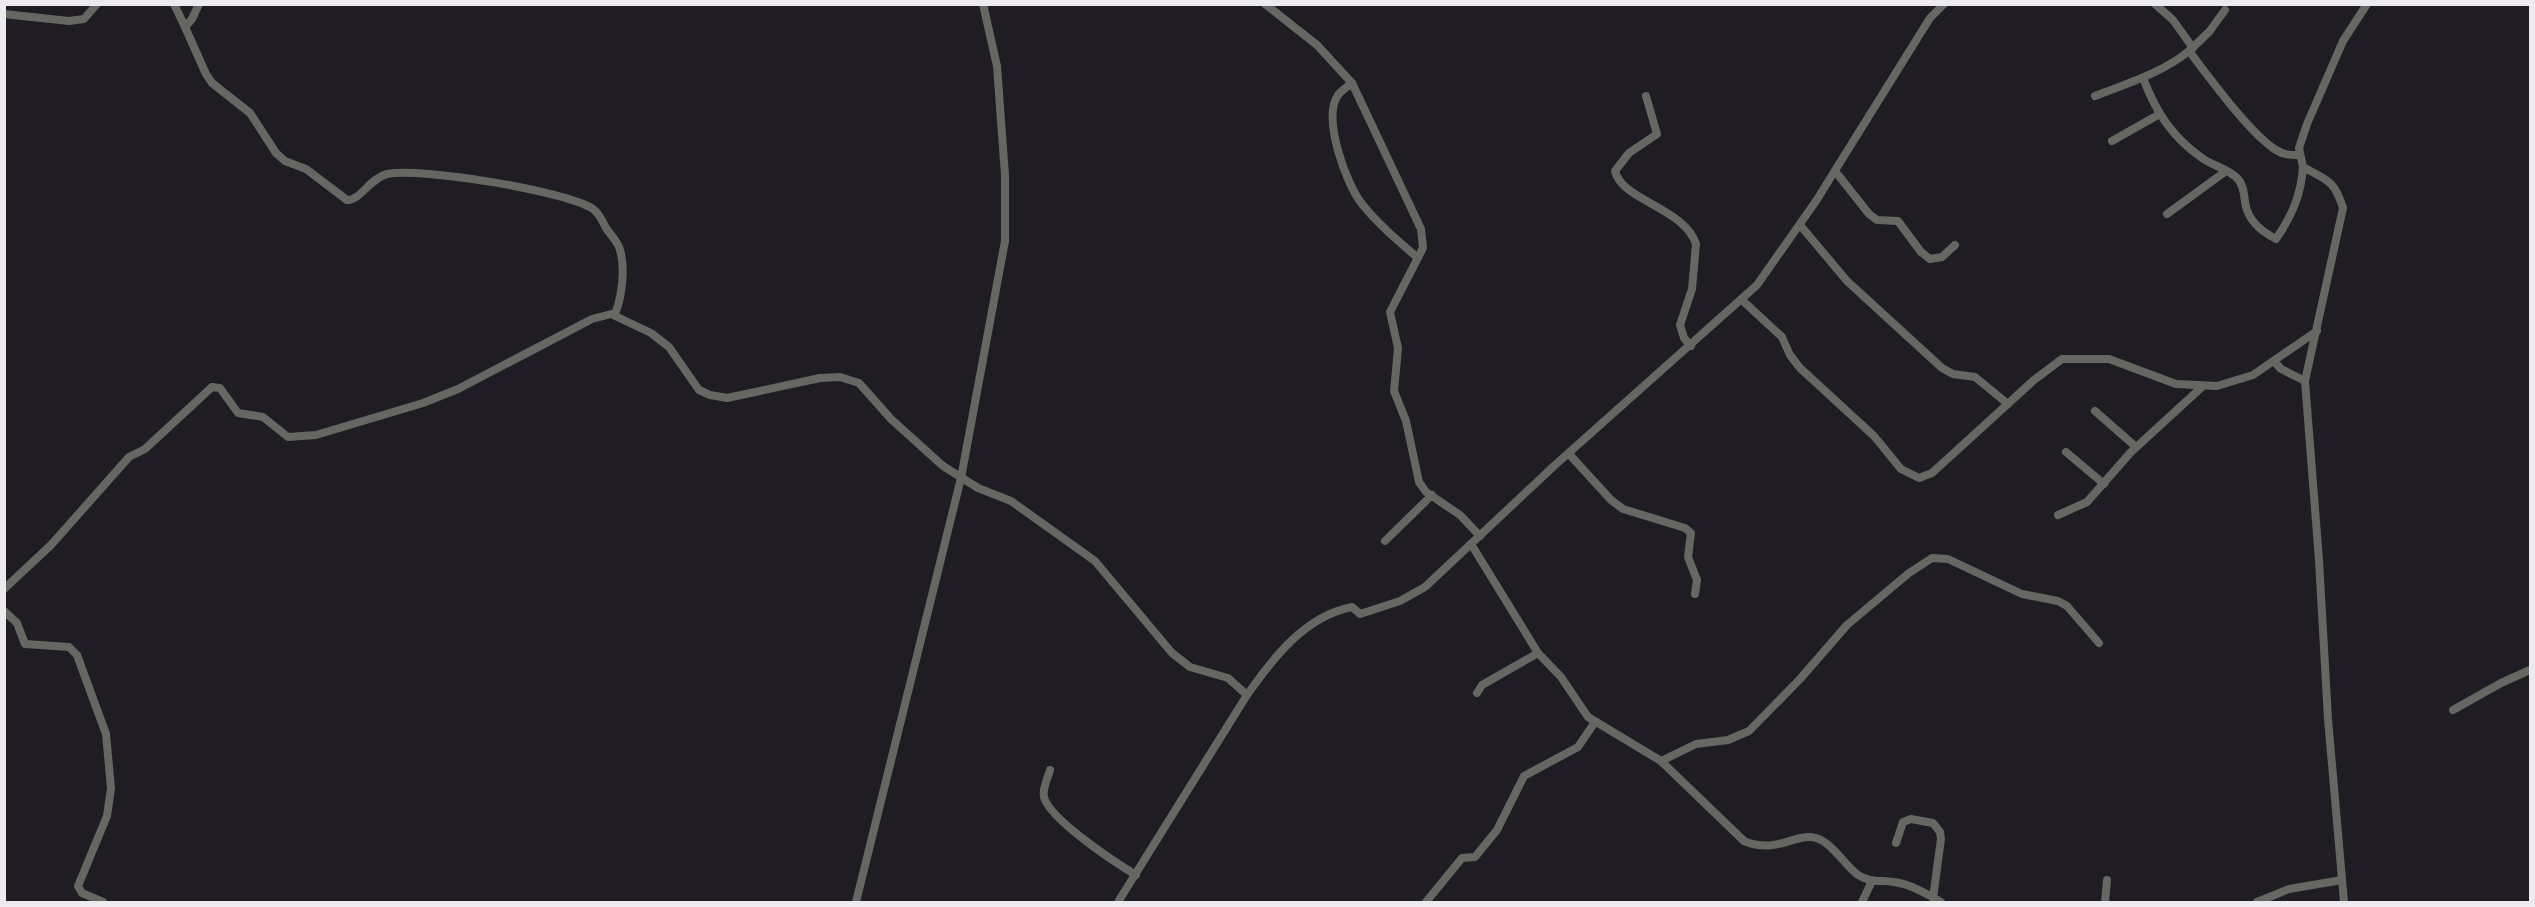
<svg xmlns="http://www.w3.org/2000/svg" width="2535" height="907" font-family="'Fira Sans',sans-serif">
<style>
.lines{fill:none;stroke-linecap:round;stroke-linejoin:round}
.minor{stroke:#666763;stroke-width:8}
</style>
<rect width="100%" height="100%" fill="#1f1c23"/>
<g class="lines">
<g class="minor">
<polyline points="174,4 185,27 192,19 199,4"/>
<polyline points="1265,4 1317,45 1352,83 1421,229 1423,248 1390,312 1398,348 1394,391 1406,421 1419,482 1426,492 1460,515 1480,536"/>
<polyline points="2155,4 2173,20 2193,48"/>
<path d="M2225,10L2209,32L2189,51C2209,77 2250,134 2276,150C2284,155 2290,155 2299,155"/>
<polyline points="4,14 69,21 84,19 97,4"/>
<path d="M185,27L206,74L212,83L250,113L276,153L285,161L306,169L347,200C360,201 370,178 387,174C420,167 566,191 593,209C599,213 603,222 606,228C610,234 616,240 619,247C626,265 622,297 615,314"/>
<path d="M2143,78C2156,112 2172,137 2202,158C2213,166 2229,169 2238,179C2246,188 2243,200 2247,210C2252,224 2263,232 2276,239C2292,216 2301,195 2303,167"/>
<path d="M1352,83C1347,87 1341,91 1338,95C1322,118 1346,184 1362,204C1378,224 1398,241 1418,258"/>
<path d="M1646,96L1657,134L1629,153L1615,171C1622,201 1685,208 1696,244L1692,289L1680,325L1684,338L1691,346"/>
<path d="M2095,96C2128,83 2162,73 2189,51"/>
<polyline points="2112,141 2158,115"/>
<polyline points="1835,171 1869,214 1877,220 1898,221 1921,252 1930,259 1942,257 1955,245"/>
<polyline points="2167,214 2226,171"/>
<polyline points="1800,225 1847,281 1942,368 1953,374 1975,377 2008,404"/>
<polyline points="1742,300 1782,337 1790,355 1800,368 1874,436 1901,469 1919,478 1932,473 2034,380 2062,359 2109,359 2176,384 2217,386 2253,375 2317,331"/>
<polyline points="2274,361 2281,369 2305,381"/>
<polyline points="2095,411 2136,447"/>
<polyline points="2066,452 2104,484"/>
<polyline points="1569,454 1611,500 1623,509 1685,528 1691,533 1688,557 1697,580 1695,594"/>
<polyline points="2058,515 2087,502 2131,452 2203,386"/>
<polyline points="1385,541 1432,495"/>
<path d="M1471,544L1538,653L1561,677L1588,717L1661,761L1744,841C1778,855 1795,832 1816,838C1834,844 1844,865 1858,875C1870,883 1881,880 1894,882C1910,884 1927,894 1941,902"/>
<polyline points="4,589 51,545 129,457 145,449 212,387 220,388 238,413 263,417 288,437 316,435 423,403 458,389 592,319 611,314 651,333 669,347 699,390 710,395 727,398 820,378 840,377 859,383 891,419 943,466 978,488 1011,501 1095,561 1172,653 1190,667 1228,678 1247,695"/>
<polyline points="4,611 17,623 25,644 69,647 77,655 106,734 111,788 107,816 78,886 82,893 103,902"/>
<polyline points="1477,693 1482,685 1538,653"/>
<polyline points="2453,710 2501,683 2530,670"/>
<polyline points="1661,761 1696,744 1728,740 1749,731 1800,679 1847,625 1909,573 1932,558 1948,559 2022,594 2058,601 2067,606 2099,643"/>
<path d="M1050,770C1048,778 1042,788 1044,797C1049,819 1116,863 1136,875"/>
<polyline points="1896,843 1903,822 1911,819 1933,823 1940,832 1941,839 1933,898"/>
<polyline points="856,902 961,478 1005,241 1005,175 997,66 983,4"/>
<path d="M1118,902L1247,695C1273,658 1305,616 1352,607L1360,614L1400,601L1425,587L1554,466L1757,285L1816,201L1930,18L1944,4"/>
<polyline points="1426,902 1462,858 1475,857 1497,830 1524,776 1578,747 1595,722"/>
<polyline points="1862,902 1872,881"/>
<polyline points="2105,902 2107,880"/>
<polyline points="2257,902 2289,889 2342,880"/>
<path d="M2344,902L2328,719L2319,560L2305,381L2343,208C2334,179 2326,180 2303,167L2299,148L2307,124L2343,41L2367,4"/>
</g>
</g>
<rect width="2535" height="907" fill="none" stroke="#edebf0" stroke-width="12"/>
</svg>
